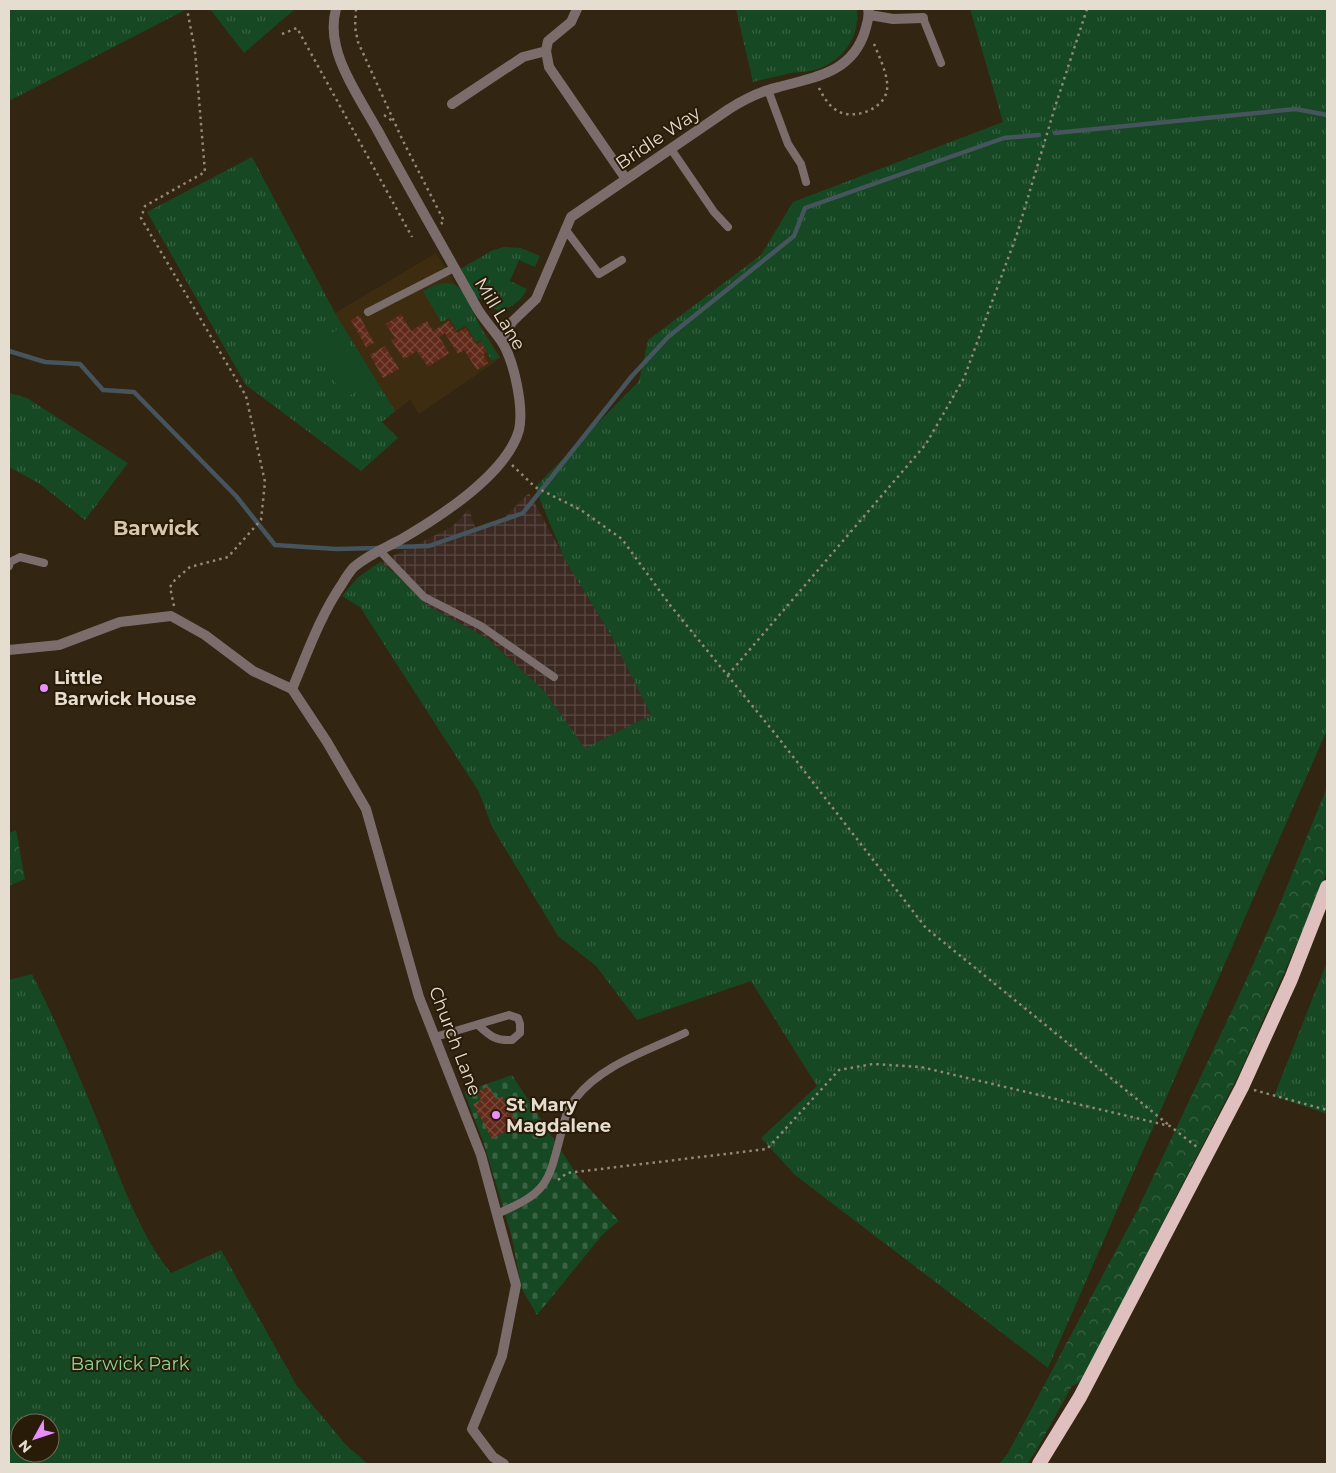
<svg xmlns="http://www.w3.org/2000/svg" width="1336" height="1473" font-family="Montserrat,sans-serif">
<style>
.industrial{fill:url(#industrial-grid)}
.built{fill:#3e2c11}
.grass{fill:url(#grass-tufts);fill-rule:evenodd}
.forest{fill:url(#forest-crowns)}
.cemetery{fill:url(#cemetery-stones)}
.pitch{fill:#164823}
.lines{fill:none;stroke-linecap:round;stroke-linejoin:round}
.stream{stroke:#45545d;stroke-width:4.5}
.building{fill:url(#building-cross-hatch)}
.path{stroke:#938879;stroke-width:2.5;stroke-dasharray:2.5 4;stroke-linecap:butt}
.service{stroke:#7b6d6c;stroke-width:8}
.minor{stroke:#7b6d6c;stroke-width:10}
.trunk{stroke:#e0c0be;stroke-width:14}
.poi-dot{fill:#e98efe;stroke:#281b07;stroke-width:2}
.labels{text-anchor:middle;stroke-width:4;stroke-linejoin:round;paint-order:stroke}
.street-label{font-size:18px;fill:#e6ddd1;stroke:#281b07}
.poi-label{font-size:18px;font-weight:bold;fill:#e6ddd1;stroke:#281b07;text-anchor:start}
.park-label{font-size:18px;fill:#8ad698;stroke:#281b07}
.quarter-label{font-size:20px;font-weight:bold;fill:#d8c6ae;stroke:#281b07}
</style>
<defs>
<pattern id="industrial-grid" width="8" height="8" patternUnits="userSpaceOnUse" patternTransform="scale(1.25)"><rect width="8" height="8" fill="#3c2a22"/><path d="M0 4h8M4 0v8" fill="none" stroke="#584841"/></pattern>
<pattern id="grass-tufts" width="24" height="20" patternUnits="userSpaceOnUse" patternTransform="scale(1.25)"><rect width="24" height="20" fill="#164823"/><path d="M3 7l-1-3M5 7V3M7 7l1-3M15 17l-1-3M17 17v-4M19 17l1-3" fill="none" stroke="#386242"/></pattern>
<pattern id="forest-crowns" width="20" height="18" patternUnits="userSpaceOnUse" patternTransform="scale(1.25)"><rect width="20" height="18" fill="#164823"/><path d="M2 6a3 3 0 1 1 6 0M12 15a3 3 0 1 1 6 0" fill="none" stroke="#386242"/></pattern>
<pattern id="cemetery-stones" width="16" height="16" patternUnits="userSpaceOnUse" patternTransform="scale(1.25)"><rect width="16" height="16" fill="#164823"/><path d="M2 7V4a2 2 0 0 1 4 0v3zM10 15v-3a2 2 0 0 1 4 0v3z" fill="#386242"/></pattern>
<pattern id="building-cross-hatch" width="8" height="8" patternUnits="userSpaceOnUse" patternTransform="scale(1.25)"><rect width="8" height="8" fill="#612919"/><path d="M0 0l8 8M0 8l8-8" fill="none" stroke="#784839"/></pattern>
</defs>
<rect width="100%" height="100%" fill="#322511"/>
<polygon class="industrial" points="529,493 569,566 611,635 651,715 589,754 544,691 487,638 428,606 396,574 380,562 452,527 469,509 476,530 498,524"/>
<polygon class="built" points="252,157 335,313 436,253 501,358 419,414 410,400 382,422 398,438 361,471 246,385 147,212"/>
<g class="grass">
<polygon points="9,9 187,9 9,101"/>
<polygon points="210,9 295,9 244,53"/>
<path d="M736,9H857C860,36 844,60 818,69C810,72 800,72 791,73C778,76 765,79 753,82Z"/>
<polygon points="970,9 1327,9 1327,730 1048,1368 795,1175 761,1138 817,1086 751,981 637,1020 596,966 558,936 492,827 479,792 360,607 342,596 357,578 380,562 396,574 428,606 487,638 544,691 585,748 651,715 611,635 565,560 535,487 639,381 648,340 761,255 793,202 1003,122"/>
<polygon points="252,157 335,313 395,411 382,422 398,438 361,471 246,385 147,212"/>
<path d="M504,247L521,248L540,256L535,267L519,260L510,281L527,289C521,301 512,308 498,311L484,302L481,298L476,299L460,269L493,250Z"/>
<polygon points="446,283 456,285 464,293 482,330 499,357 492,361 480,340 476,342 466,325 457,330 449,318 441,322 423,291 435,285"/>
<polygon points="9,393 27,398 128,463 85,520 40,484 9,467"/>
<polygon points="1327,962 1327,1114 1274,1096"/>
<path d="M32,974C57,1023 79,1075 100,1127C120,1176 137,1231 171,1273L221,1250L297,1386L346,1445L368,1464H9V980ZM20,1423H50V1453H20Z"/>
</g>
<g class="forest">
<polygon points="1327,787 1327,870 1320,892 1240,1072 1081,1382 1072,1386 1036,1451 1027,1464 999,1464 1008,1453 1137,1211 1243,987 1281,901"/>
<polygon points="16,830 25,879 9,886 9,833"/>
</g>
<polygon class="cemetery" points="512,1075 577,1175 619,1221 603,1234 537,1315 522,1289 511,1234 483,1141 464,1092"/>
<polygon class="pitch" points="340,328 372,382 345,398 313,344"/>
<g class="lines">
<g class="stream">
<polyline points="1055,133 1296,109 1327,115"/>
<polyline points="9,351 45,362 80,364 103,390 134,392 236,496 275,545 336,549 378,548"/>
<polyline points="391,547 429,546 523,513 632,376 668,337 794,236 805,208 1004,138 1039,135"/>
</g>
</g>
<g class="building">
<polygon points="401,314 411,331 427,321 433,331 449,321 457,333 466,328 477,345 481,342 487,352 483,354 488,363 477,370 464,350 458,354 445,333 439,337 449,353 428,367 417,351 404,359 391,340 395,338 386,324"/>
<polygon points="359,315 374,343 366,347 351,320"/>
<polygon points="385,346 399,369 383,378 370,355"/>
<polygon points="489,1086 496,1099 502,1096 518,1125 492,1139 473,1104 481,1100 477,1092"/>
</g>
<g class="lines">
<g class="path">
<polyline points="356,9 355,27 358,42 403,141 444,221 441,224"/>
<polyline points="282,34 297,28 412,237"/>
<path d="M819,88C823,96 828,105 836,110C852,121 884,110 887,90C889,75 878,55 873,41"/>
<polyline points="384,115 394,122"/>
<polyline points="512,465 535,487 581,510 622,539 670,605 777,736 926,928 1170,1126"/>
<polyline points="174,606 170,587 175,580 190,567 228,557 261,520 265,482 246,396 141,218 145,206 205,172 195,51 187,9"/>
<polyline points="728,675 926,444 964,378 1017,234 1055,107 1087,9"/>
<polyline points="1254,1090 1327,1110"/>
<polyline points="558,1180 567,1173 767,1149 839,1070 873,1064 921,1067 1170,1126 1197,1147"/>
</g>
<g class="service">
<polyline points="923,18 941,63"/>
<polyline points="768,90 788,144 801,164 806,182"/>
<polyline points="671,149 714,212 728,227"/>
<polyline points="565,229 599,274 622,260"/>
<polyline points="368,312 454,268"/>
<polyline points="379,550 424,597 481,626 554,677"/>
<polyline points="9,566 10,562 20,557 44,563"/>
<path d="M435,1037L509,1015L518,1018L520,1024V1033L512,1040C495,1041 490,1036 478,1025"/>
<path d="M497,1214C547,1192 548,1185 561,1134C564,1121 567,1109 575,1099C601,1065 647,1051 685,1033"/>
</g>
<g class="minor">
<polyline points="870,15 893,19 923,18"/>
<polyline points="546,51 549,67 626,179"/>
<polyline points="452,104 523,57 546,51 548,41 571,22 577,9"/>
<path d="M502,342L506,331L513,321L536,299L571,217L729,109C745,99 761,91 779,87C815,77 852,73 865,31C867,23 870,17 868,9"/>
<polyline points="9,650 59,645 120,622 171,616 205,635 253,671 292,689"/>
<polyline points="292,689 327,742 366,809 419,997 481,1155 516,1285 502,1356 472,1429 493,1457 504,1464"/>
<path d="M292,689C307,654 320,616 342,584C345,579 349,572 354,567C368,555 383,549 400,540C438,518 507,474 519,430C524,407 514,361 502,342C494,330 484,320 477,308C444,249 410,190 378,131C365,108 341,71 336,46C333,34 333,20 336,9"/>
</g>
<polyline class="trunk" points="1039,1464 1080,1397 1242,1087 1291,979 1327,887"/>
</g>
<g class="poi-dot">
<circle cx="44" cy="688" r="5"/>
<circle cx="496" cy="1115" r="5"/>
</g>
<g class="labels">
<g class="street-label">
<text transform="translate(658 138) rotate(-34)" y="6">Bridle Way</text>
<text transform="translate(500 314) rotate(59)" y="6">Mill Lane</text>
<text transform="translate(455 1041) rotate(69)" y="6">Church Lane</text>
</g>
<g class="poi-label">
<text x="54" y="684">Little<tspan x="54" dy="21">Barwick House</tspan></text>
<text x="506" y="1111">St Mary<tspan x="506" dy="21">Magdalene</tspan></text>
</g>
<g class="park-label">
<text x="130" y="1370">Barwick Park</text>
</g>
<g class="quarter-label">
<text x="156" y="535">Barwick</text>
</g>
</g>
<rect width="1336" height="1473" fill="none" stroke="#e6ddd1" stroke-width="20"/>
<g transform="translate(35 1438) rotate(230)"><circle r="24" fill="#281b07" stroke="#746958"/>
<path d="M0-4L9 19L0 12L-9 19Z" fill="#e98efe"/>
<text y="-8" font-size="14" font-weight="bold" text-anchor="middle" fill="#e6ddd1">N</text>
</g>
</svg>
